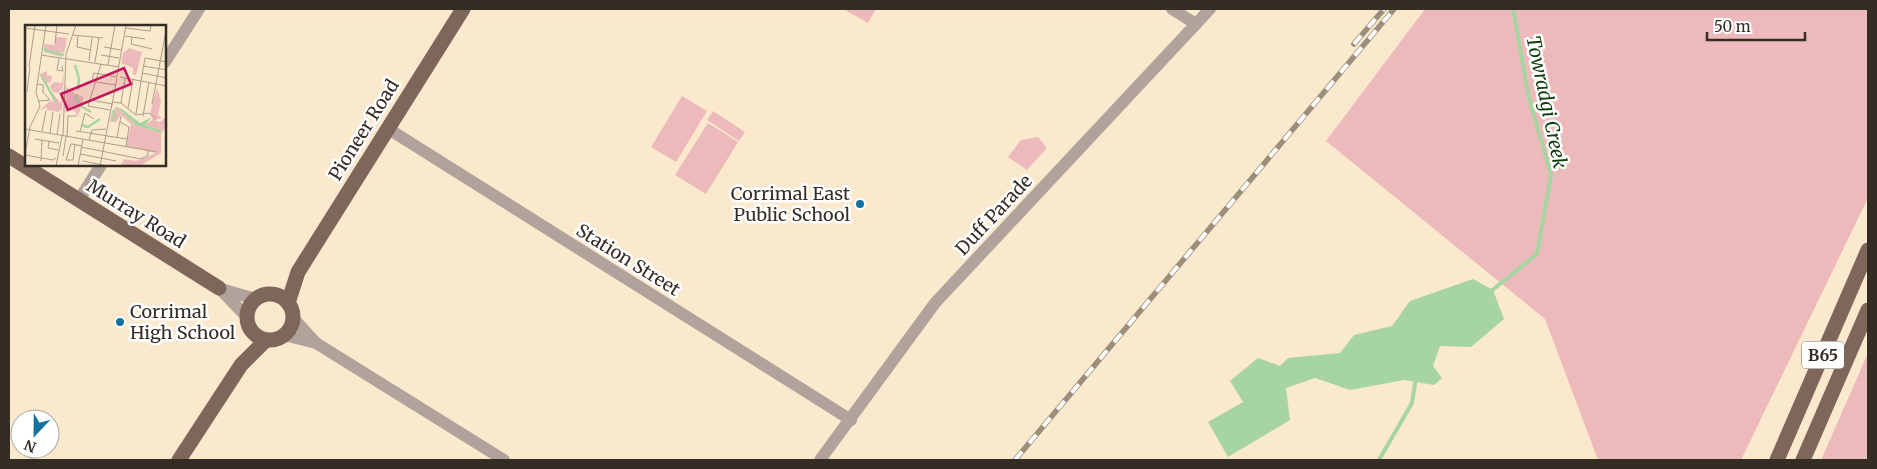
<svg xmlns="http://www.w3.org/2000/svg" width="1877" height="469" font-family="Merriweather,serif">
<style>
.green{fill:#edbabc}
.water{fill:#a7d5a1}
.lines{fill:none;stroke-linecap:round;stroke-linejoin:round}
.stream{stroke:#a7d5a1;stroke-width:4}
.minor{stroke:#b1a39c;stroke-width:12}
.major{stroke:#7e665b;stroke-width:15}
.rail-casing{stroke:#9b8e7b;stroke-width:5.5}
.rail{stroke:#fff;stroke-width:4;stroke-dasharray:11;stroke-linecap:butt}
.poi-dot{fill:#12719f;stroke:#fff;stroke-width:2}
.labels{text-anchor:middle;stroke-width:5;stroke-linejoin:round;paint-order:stroke}
.shield{fill:#fff;stroke:#716c65;stroke-width:1}
.shield-label{font-size:16px;font-weight:bold;fill:#342d23}
.street-label{font-size:18px;fill:#342d23;stroke:#fff}
.poi-label{font-size:18px;fill:#342d23;stroke:#fff;text-anchor:end}
.water-label{font-size:19px;font-style:italic;fill:#0f3d0a;stroke:#fff}
.inset-river{fill:none;stroke:#a7d5a1;stroke-width:2.5}
.inset-road{fill:none;stroke:#ab9e89;stroke-width:1}
.view{fill:#c2185b;fill-opacity:0.15;stroke:#c2185b;stroke-width:2.5}
.inset-edge{fill:none;stroke:#342d23;stroke-width:2.5}
</style>
<rect width="100%" height="100%" fill="#fbe9cd"/>
<g class="green">
<polygon points="843,9 876,9 868,23"/>
<polygon points="1425,9 1868,9 1868,198 1741,460 1598,460 1545,319 1326,141"/>
<polygon points="682,96 707,111 676,162 651,147"/>
<polygon points="713,111 745,132 739,141 707,120"/>
<polygon points="708,123 738,142 706,194 675,175"/>
<polygon points="1038,137 1047,148 1027,170 1008,157 1021,140"/>
<polygon points="1868,353 1868,460 1821,460"/>
</g>
<polygon class="water" points="1473,279 1493,290 1504,319 1471,347 1440,346 1433,366 1442,378 1434,385 1404,380 1350,390 1315,378 1286,388 1290,420 1228,457 1208,422 1243,402 1230,381 1258,358 1280,366 1288,358 1340,353 1354,335 1392,326 1410,301"/>
<g class="lines">
<g class="stream">
<polyline points="1490,292 1537,254 1551,175 1529,98 1513,9"/>
<polyline points="1379,460 1412,403 1416,377"/>
</g>
<g class="minor">
<polyline points="1172,9 1196,24"/>
<polyline points="165,62 199,9"/>
<polyline points="387,128 851,420"/>
<polyline points="79,200 101,165"/>
<polyline points="219,288 247,317"/>
<polyline points="221,289 256,299"/>
<polyline points="293,318 316,343 504,460"/>
<polyline points="284,335 316,343"/>
<polyline points="820,460 935,303 1210,9"/>
</g>
<g class="major">
<polyline points="9,156 219,288"/>
<circle cx="270" cy="317" r="23"/>
<polyline points="288,303 298,272 463,9"/>
<polyline points="179,460 241,365 266,340"/>
<polyline points="1777,460 1868,250"/>
<polyline points="1803,460 1868,310"/>
</g>
<g class="rail-casing">
<g id="rail">
<polyline points="1354,44 1384,9"/>
<polyline points="1015,460 1394,9"/>
</g>
</g>
<use href="#rail" class="rail"/>
</g>
<g class="poi-dot">
<circle cx="860" cy="204" r="5"/>
<circle cx="120" cy="322" r="5"/>
</g>
<g class="labels">
<rect class="shield" x="1802" y="341.5" width="42" height="27" rx="4"/>
<g class="shield-label">
<text x="1823" y="361">B65</text>
</g>
<g class="street-label">
<text transform="translate(364 130) rotate(-58)" y="6">Pioneer Road</text>
<text transform="translate(136 214) rotate(32)" y="6">Murray Road</text>
<text transform="translate(994 215) rotate(-47)" y="6">Duff Parade</text>
<text transform="translate(628 260) rotate(32)" y="6">Station Street</text>
</g>
<g class="poi-label">
<text x="850" y="200">Corrimal East<tspan x="850" dy="21">Public School</tspan></text>
<text x="130" y="318" text-anchor="start">Corrimal<tspan x="130" dy="21">High School</tspan></text>
</g>
<g class="water-label">
<text transform="translate(1547 102) rotate(78)" y="7">Towradgi Creek</text>
</g>
</g>
<g transform="translate(25 25)">
<rect width="141" height="141" fill="#fbe9cd"/>
<path d="M31,12L42,13L39,28L35,27L37,32L19,27V19L30,20ZM104,23L117,27L111,50H108V43L96,38L98,28ZM22,46V50L27,51L26,57L21,58L23,63L36,78L37,62L34,68L28,67L25,61L29,57L37,58L39,47L37,85L33,87L22,85V82L14,86L25,76L29,77L15,49ZM41,61L50,69L59,72L53,91L47,83L40,88ZM132,63L136,76L133,90L137,93L130,95L135,97L141,92V103L138,106L120,100L128,94L125,88ZM93,83L111,100L136,108V128L115,141H95L99,134L111,136L131,128L101,121L106,99L96,90L91,97H85L87,87L90,94L89,85Z" fill="#edbabc"/>
<path d="M91,82L97,84L115,98L127,92L120,100L138,106L136,108L111,100L93,83L89,84L91,92L90,94L88,96H87L85,92L89,95L87,86Z" fill="#a7d5a1"/>
<path class="inset-river" d="M19,23L22,26L39,30M50,40L54,54L53,65M16,50L31,77M52,69L51,74L56,81L66,87M57,100L63,102L75,94"/>
<path class="inset-road" d="M0,3L44,9M101,3L125,6L126,1M48,10L78,13M53,10L52,22L66,25M100,11L120,14M107,12L106,19L127,24M30,19L32,0M79,22L96,25M16,30L94,42M76,30L94,33M34,33L32,45L38,46L37,41M64,36L67,13M70,37L74,13M76,39L63,81L85,85M83,40L90,0M118,41L142,45M4,42L10,0M117,48L142,53M92,51L101,0M95,52L142,61M67,56L69,48L92,52M116,56L120,33L142,37M71,57L91,60M12,59L18,60V67L25,75L14,76M2,67L5,42M65,75L88,79M88,77L96,78L111,90L124,88L131,94M96,78L100,53M127,79L142,1M103,83L108,55M111,89L116,56M118,91L124,57M95,97L104,102L101,122M0,104L132,127M17,106L21,86M51,106L102,114M55,107L60,88L69,94M25,108L28,87M32,110L35,89M38,111L41,29L51,0M42,112L43,91H52M92,112L96,91M10,114L34,118M64,115L67,105L81,104M24,116L23,123L33,125M50,120L48,135H41L46,119H47L57,121M56,122L116,134L123,130V125M0,129L5,102L15,81L11,67L21,0M55,129L91,136M0,130L28,135L31,133M38,131L41,112M16,136L17,115M58,136L83,141M31,141L37,111M53,141L58,114M75,141L92,53"/>
<path class="view" d="M99,43L106,59L43,85L36,69Z"/>
<rect width="141" height="141" class="inset-edge"/>
</g>
<rect width="1877" height="469" fill="none" stroke="#342d23" stroke-width="20"/>
<g transform="translate(35 434) rotate(202)"><circle r="24" fill="#ffffff" stroke="#aeaba7"/>
<path d="M0-4L9 19L0 12L-9 19Z" fill="#12719f"/>
<text y="-8" font-size="14" font-weight="bold" text-anchor="middle" fill="#342d23">N</text>
</g>
<path d="M1707 32v8h98v-8" fill="none" stroke="#342d23" stroke-width="2.5"/>
<text x="1714" y="32" font-size="15" fill="#342d23" stroke="#ffffff" stroke-width="4" paint-order="stroke">50 m</text>
</svg>
